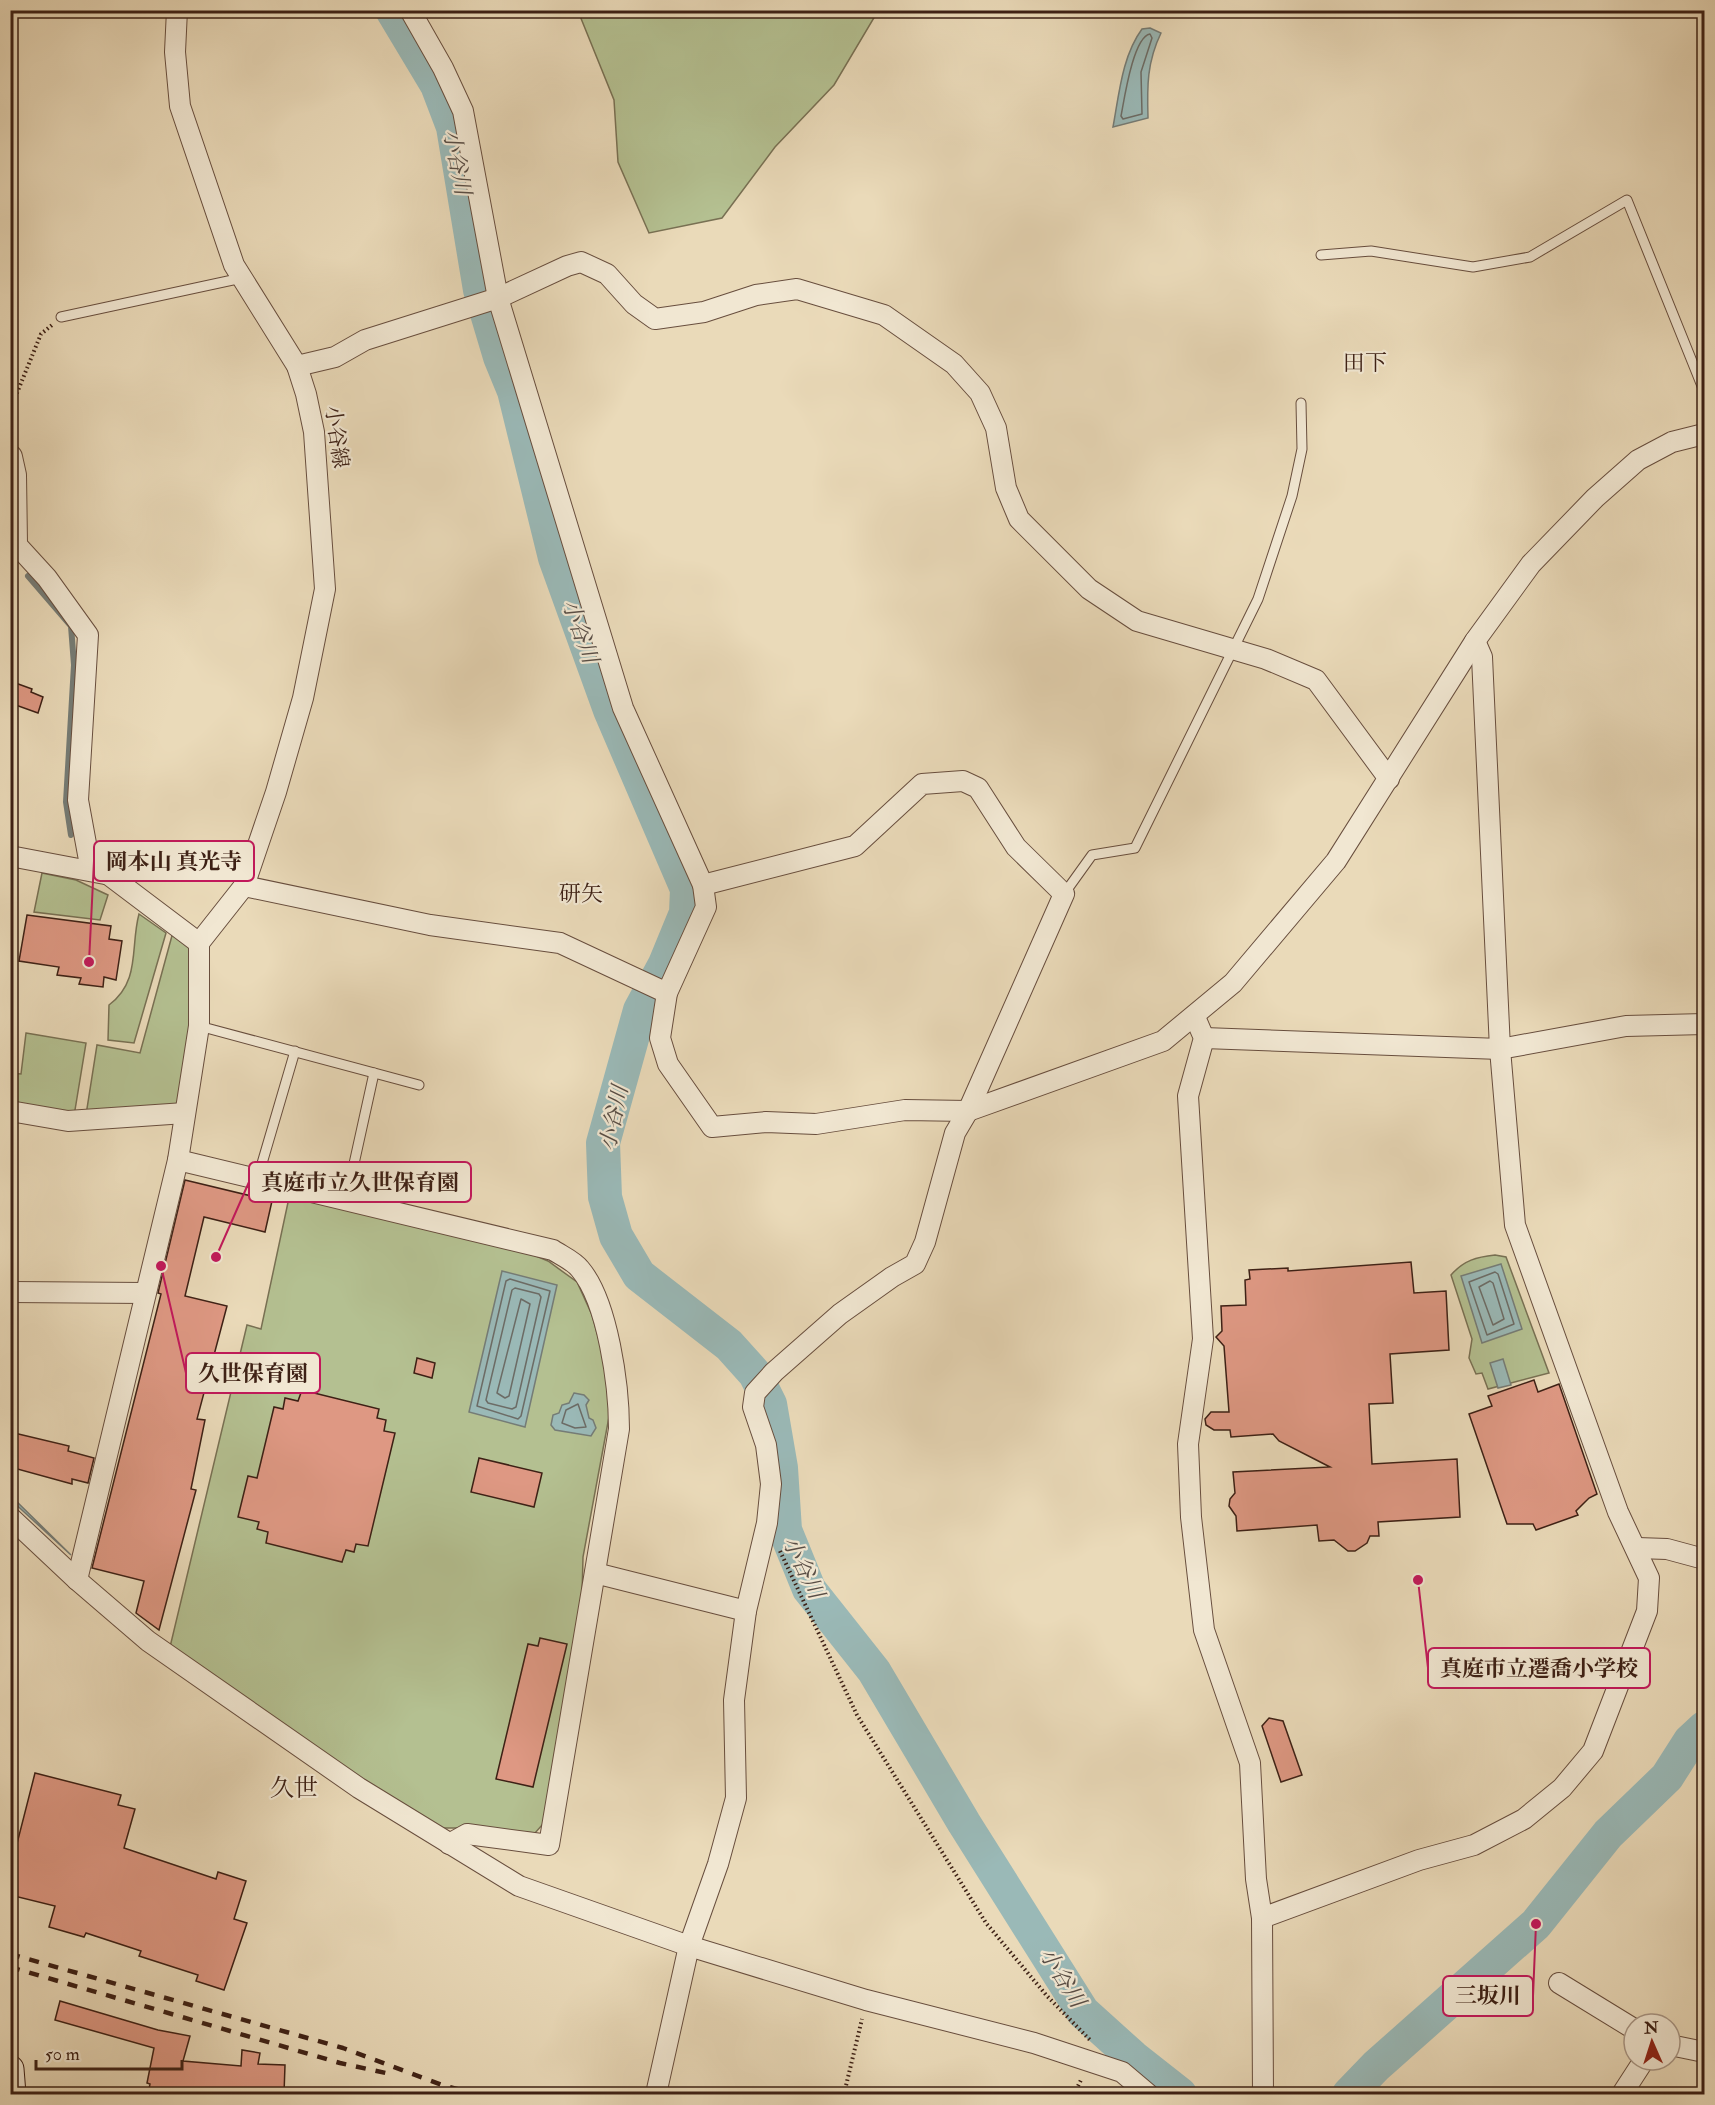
<svg xmlns="http://www.w3.org/2000/svg" width="1715" height="2105" font-family="'IM FELL Double Pica','Noto Serif JP',serif">
<style>
.green{fill:#b4c091;stroke:#787053;stroke-width:1.5}
.water{fill:#9ab9b7;stroke:#757c76;stroke-width:1.5}
.lines{fill:none;stroke-linecap:round;stroke-linejoin:round}
.shore{stroke:#6c6c66;stroke-width:1.5}
.stream{stroke:#757c76;stroke-width:6}
.river{stroke:#9ab9b7;stroke-width:34}
.building{fill:#de9883;stroke:#3d2015;stroke-width:1.5}
.service-casing{stroke:#684e3e;stroke-width:11}
.minor-casing{stroke:#684e3e;stroke-width:22}
.tertiary-casing{stroke:#684e3e;stroke-width:26}
.secondary-casing{stroke:#3d2015;stroke-width:29}
.path{stroke:#3d2015;stroke-width:4;stroke-dasharray:1.5 3;stroke-linecap:butt}
.service{stroke:#f1e7d2;stroke-width:9}
.minor{stroke:#f1e7d2;stroke-width:20}
.tertiary{stroke:#f1e7d2;stroke-width:24}
.secondary{stroke:#f1e7d2;stroke-width:27}
.rail{stroke:#3d2015;stroke-width:4.5;stroke-dasharray:10 10;stroke-linecap:butt}
.labels{text-anchor:middle;stroke-width:4.5;stroke-linejoin:round;paint-order:stroke}
.street-label{font-size:21px;fill:#3d2015;stroke:#f1e7d2}
.water-label{font-size:22px;font-style:italic;fill:#594e46;stroke:#f1e7d2}
.neighbourhood-label{font-size:22px;fill:#3d2015;stroke:#f1e7d2}
.quarter-label{font-size:24px;fill:#3d2015;stroke:#f1e7d2}
.leader{fill:none;stroke:#c2185b;stroke-width:2}
.callout-dot{fill:#c2185b;stroke:#f1e7d2;stroke-width:2}
.callout{fill:#f1e7d2;stroke:#c2185b;stroke-width:2}
.callout-label{font-size:22px;text-anchor:middle;font-weight:bold;fill:#3d2015}
</style>
<rect width="100%" height="100%" fill="#eadab9"/>
<filter id="stains"><feTurbulence type="fractalNoise" baseFrequency=".00333" numOctaves="4"/><feColorMatrix values="0 0 0 0 .2 0 0 0 0 .09 0 0 0 0 .02 0 0 0 .5 -.17"/></filter>
<radialGradient id="worn" r=".72"><stop offset=".6" stop-color="#630" stop-opacity="0"/><stop offset="1" stop-color="#630" stop-opacity=".3"/></radialGradient>
<g class="green">
<polygon points="578,11 878,11 834,85 775,147 722,218 649,233 618,162 614,100"/>
<polygon points="42,873 76,880 108,895 100,920 34,912"/>
<path d="M139,914L166,933L134,1043L108,1040L109,1005C141,981 130,947 139,914Z"/>
<polygon points="173,932 192,951 192,1035 178,1105 86,1115 97,1045 140,1053"/>
<polygon points="26,1033 86,1043 74,1116 11,1107 10,1073 21,1074"/>
<polygon points="290,1193 517,1248 548,1261 577,1282 592,1315 601,1347 611,1406 583,1557 582,1596 543,1824 535,1833 472,1828 435,1828 207,1677 170,1647 247,1325 261,1329"/>
<path d="M1495,1255L1506,1257L1549,1373L1488,1389L1482,1373L1476,1374L1469,1358L1472,1339L1451,1275C1464,1260 1477,1257 1495,1255Z"/>
</g>
<g class="water">
<path d="M1150,28L1161,33C1147,62 1147,86 1148,118L1113,127C1119,95 1122,56 1142,29Z"/>
<polygon points="1501,1264 1522,1329 1482,1343 1461,1276"/>
<polygon points="502,1271 557,1285 525,1427 469,1412"/>
<polygon points="1503,1359 1511,1385 1498,1388 1490,1363"/>
<polygon points="574,1393 584,1395 589,1400 586,1405 589,1418 593,1420 596,1428 591,1436 555,1430 551,1425 553,1415 559,1413 562,1405 569,1403"/>
<polygon points="11,1496 71,1555 11,1500"/>
</g>
<g class="lines">
<g class="shore">
<path d="M1150,34L1152,38L1141,72L1142,114L1123,119L1121,116C1124,101 1133,37 1150,34Z"/>
<polygon points="1495,1272 1498,1274 1514,1324 1487,1335 1469,1282"/>
<polygon points="510,1279 550,1291 521,1416 518,1419 477,1406 506,1281"/>
<polygon points="1490,1281 1493,1283 1504,1319 1493,1325 1479,1287"/>
<polygon points="515,1288 539,1294 541,1297 516,1407 512,1409 488,1403 486,1400 512,1290"/>
<polygon points="521,1299 530,1304 509,1396 505,1398 497,1393"/>
<polygon points="578,1404 586,1427 575,1428 562,1423 566,1410"/>
</g>
<polyline class="stream" points="28,576 71,626 74,665 66,802 71,835"/>
<g class="river">
<polyline points="392,10 437,85 453,127 480,290 500,357 514,391 555,558 610,710 687,889 686,913 665,964 640,1010 603,1143 605,1197 616,1236 639,1275 729,1345 755,1374 770,1404 781,1468 785,1530 809,1589 874,1671 964,1823 1083,2012 1133,2057 1180,2094"/>
<polyline points="1349,2094 1376,2066 1536,1924 1608,1834 1667,1777 1690,1741 1704,1728"/>
</g>
</g>
<g class="building">
<polygon points="10,681 32,689 31,692 43,697 38,713 10,703"/>
<polygon points="27,915 111,926 109,939 122,941 116,980 104,977 103,987 79,984 81,978 57,975 59,967 19,961"/>
<polygon points="185,1180 272,1201 265,1232 204,1217 185,1296 227,1306 197,1419 205,1420 191,1489 196,1490 159,1630 136,1613 144,1581 92,1568 161,1294 158,1293"/>
<polygon points="1411,1262 1414,1293 1446,1291 1449,1350 1390,1354 1393,1403 1369,1404 1372,1464 1457,1459 1460,1517 1378,1522 1379,1536 1370,1536 1367,1543 1355,1551 1348,1551 1334,1540 1319,1541 1317,1525 1237,1531 1236,1516 1229,1506 1230,1499 1235,1493 1233,1472 1330,1467 1279,1441 1273,1434 1231,1437 1230,1430 1214,1430 1206,1425 1205,1419 1211,1412 1229,1412 1224,1346 1216,1337 1222,1331 1221,1306 1246,1305 1245,1280 1250,1279 1249,1270 1288,1268 1288,1271"/>
<polygon points="417,1358 435,1363 432,1378 414,1373"/>
<polygon points="1534,1380 1538,1392 1559,1384 1597,1494 1589,1498 1576,1511 1578,1515 1536,1530 1533,1524 1507,1524 1469,1414 1492,1406 1488,1396"/>
<polygon points="302,1390 379,1409 377,1418 386,1420 384,1431 395,1433 368,1546 356,1544 354,1552 346,1550 342,1562 266,1543 268,1532 257,1529 259,1522 238,1517 248,1476 257,1478 274,1407 283,1409 285,1398 298,1401"/>
<polygon points="10,1432 69,1446 68,1451 94,1458 88,1483 72,1479 72,1484 10,1467"/>
<polygon points="479,1458 542,1473 534,1507 471,1492"/>
<polygon points="540,1638 567,1644 533,1787 496,1779 528,1644 538,1646"/>
<polygon points="1269,1718 1283,1721 1302,1775 1281,1782 1262,1726"/>
<polygon points="35,1773 121,1795 118,1805 135,1809 124,1848 216,1879 218,1872 246,1881 234,1919 247,1923 224,1990 196,1981 198,1975 139,1956 141,1951 86,1933 84,1937 49,1927 55,1906 10,1895 10,1871"/>
<polygon points="60,2001 158,2030 190,2036 183,2061 241,2066 242,2050 260,2053 258,2064 285,2065 284,2094 148,2094 150,2084 147,2083 154,2048 55,2020"/>
</g>
<g class="lines">
<g class="service-casing">
<g id="service">
<polyline points="1321,255 1371,251 1473,267 1530,257 1627,200 1704,391"/>
<polyline points="61,317 242,278"/>
<polyline points="1064,894 1092,855 1135,848 1258,599 1292,496 1302,449 1301,403"/>
<polyline points="199,1026 419,1085"/>
<polyline points="258,1177 295,1051"/>
<polyline points="346,1200 374,1073"/>
</g>
</g>
<g class="minor-casing">
<g id="minor">
<polyline points="410,10 443,68 463,111 498,298 623,708 703,885 706,907 667,993 660,1038 668,1064 712,1127 766,1122 816,1124 905,1110 968,1111 1163,1041 1233,983 1336,861 1475,641 1531,564 1595,498 1638,460 1672,442 1704,434"/>
<polyline points="297,366 335,357 365,340 498,298 567,266 581,262 607,274 634,304 655,319 704,312 756,295 797,289 884,315 954,364 980,393 996,428 1006,488 1019,519 1089,589 1137,621 1266,659 1316,680 1389,779"/>
<polyline points="15,543 47,578 88,635 78,800 89,860 199,943"/>
<polyline points="10,856 105,874"/>
<polyline points="244,886 430,925 560,943 667,993"/>
<polyline points="1195,1017 1204,1038 1188,1096 1203,1339 1188,1444 1191,1517 1204,1630 1250,1763 1256,1879 1262,1918 1263,2094"/>
<polyline points="1204,1038 1500,1049 1626,1026 1704,1024"/>
<polyline points="10,1111 68,1121 185,1113"/>
<path d="M178,1160L553,1250C562,1256 574,1261 580,1269C608,1302 619,1386 619,1429L549,1845L467,1834L449,1844"/>
<polyline points="10,1292 145,1293"/>
<polyline points="10,1517 77,1580 148,1641 359,1788 519,1886 689,1946 866,2000 1034,2043 1122,2072 1148,2094"/>
<polyline points="1637,1548 1667,1549 1704,1559"/>
<polyline points="595,1573 746,1611"/>
<polyline points="77,1580 178,1160 199,1026 199,943 244,886 276,792 303,698 325,589 314,432 306,394 297,366 234,265 180,106 175,52 177,10"/>
<polyline points="1262,1918 1419,1860 1474,1845 1524,1819 1562,1788 1593,1751 1647,1611 1649,1578 1618,1512 1515,1225 1500,1049 1482,657 1475,641"/>
<polyline points="1559,1983 1634,2029"/>
<polyline points="1670,2045 1704,2052"/>
<polyline points="656,2094 689,1946 718,1864 736,1798 734,1700 746,1611 767,1523 771,1484 766,1445 753,1407 755,1393 774,1372 840,1314 892,1277 915,1264 925,1242 955,1133 968,1111 1064,894 1016,847 978,788 963,781 922,784 855,846 703,885"/>
<polyline points="1622,2094 1644,2060"/>
</g>
</g>
<g class="tertiary-casing">
<polyline id="tertiary" points="10,457 14,475 15,543 10,550"/>
</g>
<g class="secondary-casing">
<polyline id="secondary" points="10,2069 12,2094"/>
</g>
<g class="path">
<polyline points="10,410 41,334 52,325"/>
<polyline points="780,1551 857,1715 986,1923 1047,1996 1091,2041"/>
<polyline points="844,2094 862,2019"/>
<polyline points="1074,2094 1082,2078"/>
</g>
<use href="#service" class="service"/>
<use href="#minor" class="minor"/>
<use href="#tertiary" class="tertiary"/>
<use href="#secondary" class="secondary"/>
<g class="rail">
<polyline points="10,1954 343,2048 442,2085 476,2094"/>
<polyline points="10,1967 340,2063 395,2075"/>
</g>
</g>
<g class="labels">
<g class="street-label">
<text transform="translate(337 437) rotate(82)" y="7">小谷線</text>
</g>
<g class="water-label">
<text transform="translate(458 162) rotate(79)" y="8">小谷川</text>
<text transform="translate(581 631) rotate(70)" y="8">小谷川</text>
<text transform="translate(613 1118) rotate(-78)" y="8">小谷川</text>
<text transform="translate(804 1567) rotate(64)" y="8">小谷川</text>
<text transform="translate(1063 1977) rotate(58)" y="8">小谷川</text>
</g>
<g class="neighbourhood-label">
<text x="1365" y="370">田下</text>
<text x="581" y="901">研矢</text>
</g>
<g class="quarter-label">
<text x="294" y="1796">久世</text>
</g>
</g>
<path class="leader" d="M89 962L94 861M216 1257L249 1182M161 1266L186 1373M1418 1580L1428 1668M1536 1924L1533 1996"/>
<g class="callout-dot">
<circle cx="89" cy="962" r="6"/>
<circle cx="216" cy="1257" r="6"/>
<circle cx="161" cy="1266" r="6"/>
<circle cx="1418" cy="1580" r="6"/>
<circle cx="1536" cy="1924" r="6"/>
</g>
<g class="callout">
<rect x="94" y="841" width="160" height="40" rx="6"/>
<rect x="249" y="1162" width="222" height="40" rx="6"/>
<rect x="186" y="1353" width="134" height="40" rx="6"/>
<rect x="1428" y="1648" width="222" height="40" rx="6"/>
<rect x="1443" y="1976" width="90" height="40" rx="6"/>
</g>
<g class="callout-label">
<text x="174" y="869">岡本山 真光寺</text>
<text x="360" y="1190">真庭市立久世保育園</text>
<text x="253" y="1381">久世保育園</text>
<text x="1539" y="1676">真庭市立遷喬小学校</text>
<text x="1488" y="2003">三坂川</text>
</g>
<rect width="1715" height="2105" fill="none" stroke="#eadab9" stroke-width="36"/>
<rect x="12" y="12" width="1691" height="2081" fill="none" stroke="#3d2015" stroke-width="3"/>
<rect x="18" y="18" width="1679" height="2069" fill="none" stroke="#3d2015" stroke-width="1.5"/>
<g transform="translate(1652 2042) rotate(357)"><circle r="28" fill="#f1e7d2" stroke="#a99786" stroke-width="1.5"/>
<path d="M0-4.5L10 22L0 15L-10 22Z" fill="#8f2418"/>
<text y="-9" font-size="16" font-weight="bold" text-anchor="middle" fill="#3d2015">N</text>
</g>
<path d="M36 2060v9h146v-9" fill="none" stroke="#3d2015" stroke-width="3"/>
<text x="45" y="2060" font-size="18" fill="#3d2015" stroke="#f1e7d2" stroke-width="4.5" paint-order="stroke">50 m</text>
<rect width="100%" height="100%" filter="url(#stains)"/>
<rect width="100%" height="100%" fill="url(#worn)"/>
</svg>
